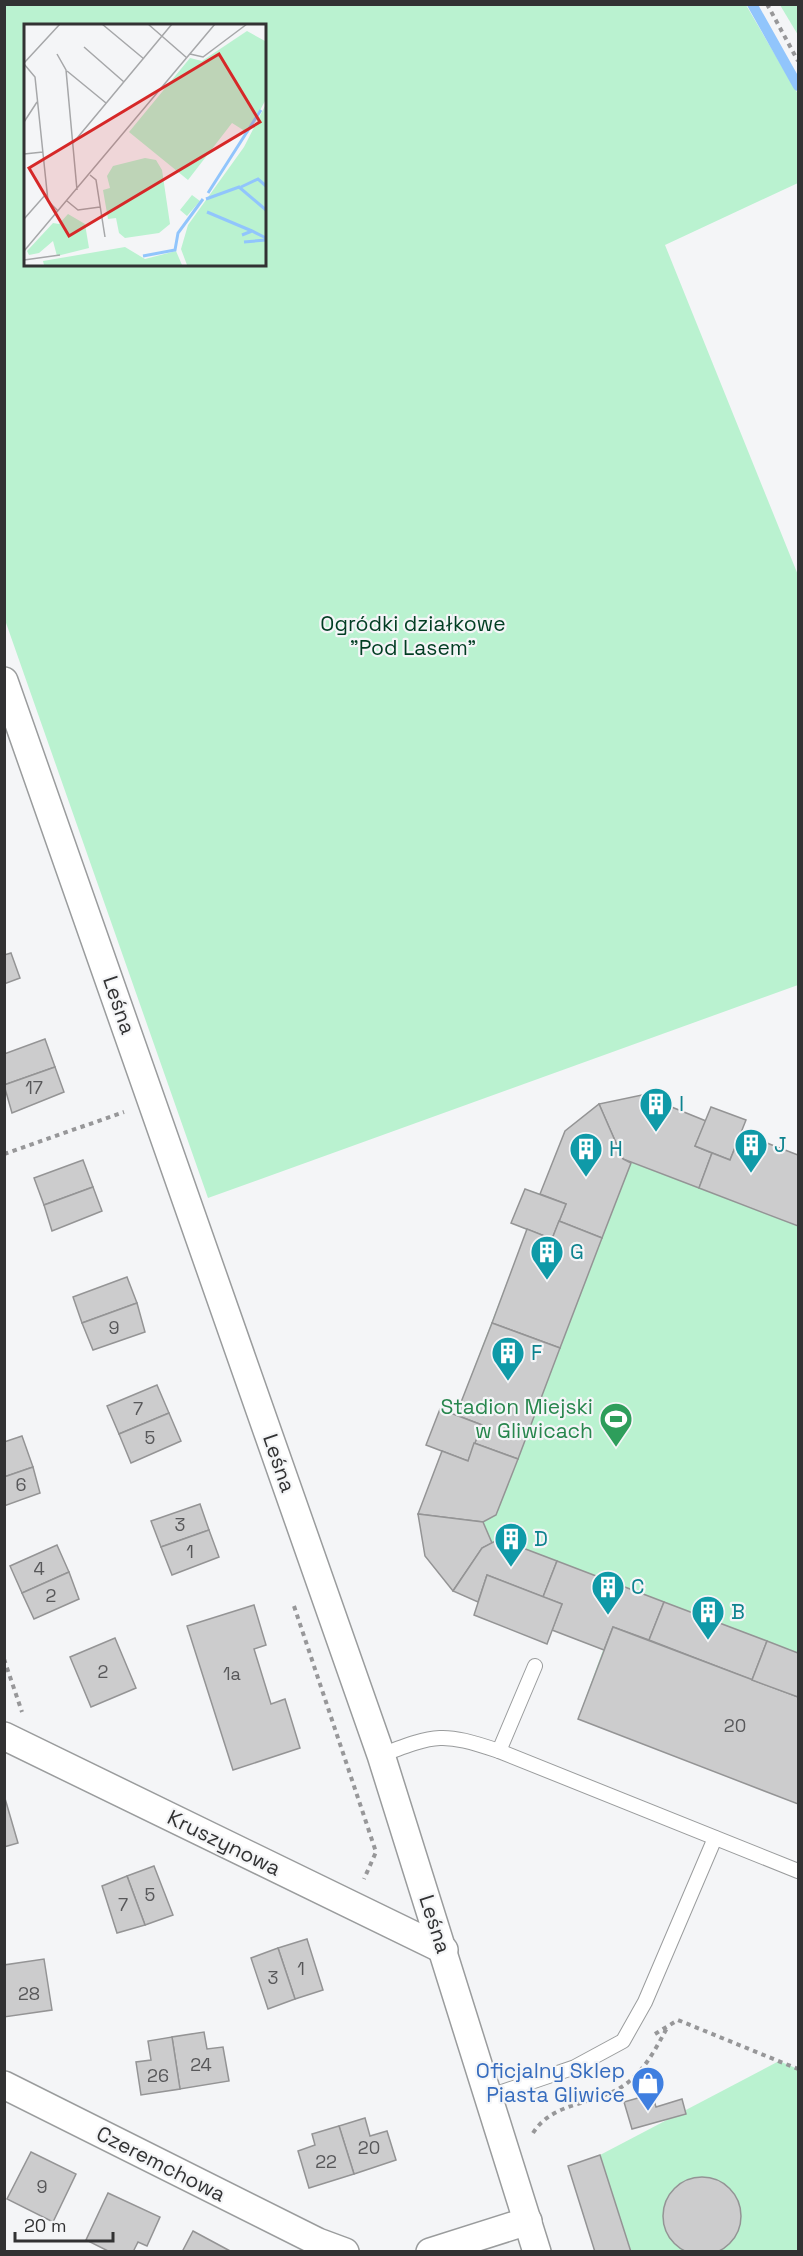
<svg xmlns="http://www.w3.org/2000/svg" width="803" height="2256" font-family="'Space Grotesk',sans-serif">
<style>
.green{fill:#baf2d0;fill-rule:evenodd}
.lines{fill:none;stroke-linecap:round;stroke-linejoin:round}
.stream{stroke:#91c5fc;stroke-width:10}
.building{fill:#cccccd;stroke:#949495;stroke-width:1.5}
.lane-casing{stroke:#9a9c9d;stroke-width:16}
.street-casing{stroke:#9a9c9d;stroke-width:30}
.path{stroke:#979799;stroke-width:4;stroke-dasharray:4.5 4.5;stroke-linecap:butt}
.lane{stroke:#fff;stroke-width:14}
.street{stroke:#fff;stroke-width:27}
.labels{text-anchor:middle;stroke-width:4.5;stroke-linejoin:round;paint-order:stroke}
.number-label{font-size:18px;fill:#58585a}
.park-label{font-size:21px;fill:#003d22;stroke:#f4f5f7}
.street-label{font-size:21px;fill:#323233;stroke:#f4f5f7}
.culture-label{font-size:21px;fill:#0d838f;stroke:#f4f5f7;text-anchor:start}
.leisure-label{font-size:21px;fill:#27864d;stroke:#f4f5f7;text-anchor:end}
.shop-label{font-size:21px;fill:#366cbe;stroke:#f4f5f7;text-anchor:end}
.inset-river{fill:none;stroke:#91c5fc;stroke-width:3}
.inset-road{fill:none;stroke:#a6a7a9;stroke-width:1.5}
.view{fill:#d62828;fill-opacity:0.15;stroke:#d62828;stroke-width:3}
.inset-edge{fill:none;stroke:#323233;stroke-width:3}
</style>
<rect width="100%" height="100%" fill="#f4f5f7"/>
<g class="green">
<path d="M4,5H746L798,94V183L665,245L798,575V985L208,1198L5,620ZM26,26H264V264H26Z"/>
<polygon points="780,5 798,5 798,35"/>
<polygon points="642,1095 705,1121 711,1107 746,1120 741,1133 798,1155 798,1804 578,1719 603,1650 552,1630 547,1644 474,1615 478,1602 453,1591 425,1556 418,1514 442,1451 426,1445 456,1415 527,1230 511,1223 525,1189 541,1194 565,1131 599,1104"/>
<polygon points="779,2061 798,2069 798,2251 631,2251 600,2155"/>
</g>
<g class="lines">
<polyline class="stream" points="752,4 798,86"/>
</g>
<g class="building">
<polygon points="11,953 20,978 4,984 4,955"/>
<polygon points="45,1039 55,1067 4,1085 4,1054"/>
<polygon points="55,1067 64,1092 12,1113 4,1085"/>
<polygon points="642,1095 706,1121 695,1146 712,1153 699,1188 623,1159 599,1104"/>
<polygon points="599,1104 623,1159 631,1163 602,1238 559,1221 566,1204 540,1194 565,1131"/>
<polygon points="711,1107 746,1120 730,1160 695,1146"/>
<polygon points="741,1133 798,1155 798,1226 699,1188 712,1153 730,1160"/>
<polygon points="83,1160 93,1187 44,1205 34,1178"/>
<polygon points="93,1187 102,1211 52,1231 44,1205"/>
<polygon points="525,1189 566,1204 552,1239 511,1223"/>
<polygon points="559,1221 602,1238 560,1348 492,1323 527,1229 552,1239"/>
<polygon points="127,1277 137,1303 82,1323 73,1297"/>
<polygon points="137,1303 145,1332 93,1350 82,1323"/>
<polygon points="492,1323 560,1348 518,1459 474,1443 482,1425 456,1415"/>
<polygon points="157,1385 169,1413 119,1434 107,1406"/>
<polygon points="440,1409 482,1425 468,1461 426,1445"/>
<polygon points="169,1413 181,1441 131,1463 119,1434"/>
<polygon points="22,1436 33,1467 4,1477 4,1442"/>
<polygon points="474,1443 518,1459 496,1515 483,1522 418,1514 442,1451 468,1461"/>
<polygon points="33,1467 40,1493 4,1506 4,1477"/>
<polygon points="200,1504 209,1530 161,1547 151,1521"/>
<polygon points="418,1514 483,1522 492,1543 482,1548 453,1591 425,1556"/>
<polygon points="209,1530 219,1557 172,1575 161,1547"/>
<polygon points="499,1539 557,1561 543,1597 487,1575 478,1602 453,1591 482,1548"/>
<polygon points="57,1545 69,1572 22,1593 10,1566"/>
<polygon points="557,1561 664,1602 649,1640 613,1627 604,1650 552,1630 562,1604 543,1597"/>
<polygon points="69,1572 79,1599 34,1619 22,1593"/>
<polygon points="487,1575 562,1604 547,1644 474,1615"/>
<polygon points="664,1602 767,1641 752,1680 649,1640"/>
<polygon points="254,1605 266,1645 254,1649 271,1704 285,1699 300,1748 233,1770 187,1626"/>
<polygon points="613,1627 798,1697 798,1804 578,1719"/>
<polygon points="115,1638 136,1688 91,1707 70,1657"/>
<polygon points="767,1641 798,1653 798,1697 752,1680"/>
<polygon points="4,1795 18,1843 4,1847"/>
<polygon points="154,1866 173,1915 145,1925 127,1876"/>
<polygon points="127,1876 145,1925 117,1933 102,1886"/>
<polygon points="307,1939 323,1990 295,1999 278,1948"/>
<polygon points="278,1948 295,1999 268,2009 251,1958"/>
<polygon points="44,1959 52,2010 4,2017 4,1965"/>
<polygon points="204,2032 207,2049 223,2047 229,2081 180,2089 172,2037"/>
<polygon points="172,2037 180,2089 141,2095 136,2062 151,2060 148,2041"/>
<polygon points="652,2094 656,2107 682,2099 686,2114 632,2129 624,2102"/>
<polygon points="365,2118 370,2136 387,2131 396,2160 354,2174 339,2126"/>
<polygon points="339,2126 354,2174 309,2188 298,2151 315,2145 312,2134"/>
<polygon points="31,2152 76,2174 53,2222 7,2199"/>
<polygon points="600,2155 631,2252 595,2252 568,2166"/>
<circle cx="702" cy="2216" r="39"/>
<polygon points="108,2193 160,2217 147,2246 138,2242 133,2252 110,2252 86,2240"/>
<polygon points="193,2231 232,2252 182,2252"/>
</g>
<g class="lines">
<g class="lane-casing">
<g id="lane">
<polyline points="499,1751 535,1666"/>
<path d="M381,1755C437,1734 442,1732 499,1751L798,1871"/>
<polyline points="490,2096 575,2067 623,2041 645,2002 715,1838"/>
</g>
</g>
<g class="street-casing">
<g id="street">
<polyline points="4,681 381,1755 537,2252"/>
<polyline points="4,1736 444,1950"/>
<polyline points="4,2085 318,2242 345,2252"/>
<polyline points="430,2252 528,2221"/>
</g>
</g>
<g class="path">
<polyline points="767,4 798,61"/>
<polyline points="4,1154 124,1112"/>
<polyline points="294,1606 376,1852 364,1879"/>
<polyline points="4,1659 22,1712"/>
<polyline points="655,2034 678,2020 798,2069"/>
<path d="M533,2133C554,2100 596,2106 626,2084C645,2070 656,2048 667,2028"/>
</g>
<use href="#lane" class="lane"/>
<use href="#street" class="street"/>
</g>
<defs>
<g id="building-pin" transform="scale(1.725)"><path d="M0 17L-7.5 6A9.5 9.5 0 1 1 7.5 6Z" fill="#0f9aa8" stroke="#f4f5f7"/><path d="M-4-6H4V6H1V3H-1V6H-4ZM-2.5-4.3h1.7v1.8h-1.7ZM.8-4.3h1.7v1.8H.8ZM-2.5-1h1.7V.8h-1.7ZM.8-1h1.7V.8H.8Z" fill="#fff"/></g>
<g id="stadium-pin" transform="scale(1.725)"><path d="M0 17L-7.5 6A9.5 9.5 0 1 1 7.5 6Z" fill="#2e9e5b" stroke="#f4f5f7"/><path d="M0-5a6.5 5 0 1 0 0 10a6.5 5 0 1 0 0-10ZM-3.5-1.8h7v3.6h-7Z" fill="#fff"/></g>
<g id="shop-pin" transform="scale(1.725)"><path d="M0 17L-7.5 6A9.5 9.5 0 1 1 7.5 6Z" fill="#3f7fe0" stroke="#f4f5f7"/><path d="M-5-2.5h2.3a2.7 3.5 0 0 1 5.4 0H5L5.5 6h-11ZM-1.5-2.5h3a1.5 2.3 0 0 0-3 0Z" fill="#fff"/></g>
</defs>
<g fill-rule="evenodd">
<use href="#building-pin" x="656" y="1104"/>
<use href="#building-pin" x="751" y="1145"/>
<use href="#building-pin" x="586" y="1149"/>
<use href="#building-pin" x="547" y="1252"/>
<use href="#building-pin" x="508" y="1353"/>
<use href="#stadium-pin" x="616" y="1419"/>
<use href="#building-pin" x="511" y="1539"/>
<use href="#building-pin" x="608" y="1587"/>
<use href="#building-pin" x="708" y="1612"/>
<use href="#shop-pin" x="648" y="2083"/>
</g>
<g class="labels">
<g class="number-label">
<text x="34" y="1094">17</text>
<text x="114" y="1334">9</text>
<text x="138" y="1415">7</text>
<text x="150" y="1444">5</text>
<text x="21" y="1491">6</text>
<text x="180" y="1531">3</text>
<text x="190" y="1558">1</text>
<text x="39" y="1575">4</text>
<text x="51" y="1602">2</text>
<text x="103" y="1678">2</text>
<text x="232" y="1680">1a</text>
<text x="735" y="1732">20</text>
<text x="150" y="1901">5</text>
<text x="123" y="1911">7</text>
<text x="301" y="1975">1</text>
<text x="273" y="1984">3</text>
<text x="29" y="2000">28</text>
<text x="201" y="2071">24</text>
<text x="158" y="2082">26</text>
<text x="369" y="2154">20</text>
<text x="326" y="2168">22</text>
<text x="42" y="2193">9</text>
</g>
<g class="park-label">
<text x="413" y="631">Ogródki działkowe<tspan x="413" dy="24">"Pod Lasem"</tspan></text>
</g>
<g class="street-label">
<text transform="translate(119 1005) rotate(71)" y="7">Leśna</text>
<text transform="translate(279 1463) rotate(71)" y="7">Leśna</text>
<text transform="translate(224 1843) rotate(26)" y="7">Kruszynowa</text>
<text transform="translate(435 1924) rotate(72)" y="7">Leśna</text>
<text transform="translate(161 2164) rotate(27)" y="7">Czeremchowa</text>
</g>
<g class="culture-label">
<text x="679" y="1111">I</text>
<text x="774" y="1152">J</text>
<text x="609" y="1156">H</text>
<text x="570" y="1259">G</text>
<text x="531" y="1360">F</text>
<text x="534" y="1546">D</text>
<text x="631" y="1594">C</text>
<text x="731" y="1619">B</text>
</g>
<g class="leisure-label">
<text x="593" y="1414">Stadion Miejski<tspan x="593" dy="24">w Gliwicach</tspan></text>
</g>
<g class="shop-label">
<text x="625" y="2078">Oficjalny Sklep<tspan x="625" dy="24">Piasta Gliwice</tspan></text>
</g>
</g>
<g transform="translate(24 24)">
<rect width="242" height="242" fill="#f4f5f7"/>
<path d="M223,7L241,17V77L224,109L208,99L164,156L105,108L166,34L178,37ZM241,82V241H163L157,225L164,201L220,123ZM121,134L132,136L138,146L146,200L135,209L101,214L95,209L92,194L84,195L79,166L86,164L83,152L89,142ZM168,171L176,177L163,192L156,186ZM44,190L61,200L65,224L33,232L29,217L15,229L5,231L3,227L29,199L35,200ZM101,223L121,235L152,227L158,241H20L19,237Z" fill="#baf2d0"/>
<path class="inset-river" d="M217,163L234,155L242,162M184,169L237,86M182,175L215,163L242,186M183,188L228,207M218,211L228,207L242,214M220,218L242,216M119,232L151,226L154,209L179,175"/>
<path class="inset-road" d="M78,0L120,35M124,0L163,34M60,23L100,58M33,30L42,46L53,166M166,30L179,33L223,0M0,39L36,0M0,40L11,53L24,177L34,187M43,47L82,79M0,98L13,78M49,119L148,0M0,130L19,128M66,151L72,156L81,213M43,177L54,186L76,183M0,195L22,170M0,227L191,0M0,236L36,231"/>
<path class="view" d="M195,30L236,98L45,212L5,144Z"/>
<rect width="242" height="242" class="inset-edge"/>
</g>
<rect width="803" height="2256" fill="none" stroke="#323233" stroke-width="12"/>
<path d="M15 2232v9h98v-9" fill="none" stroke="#323233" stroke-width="3"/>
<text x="24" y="2232" font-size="18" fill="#323233" stroke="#f4f5f7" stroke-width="4.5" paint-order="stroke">20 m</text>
</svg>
